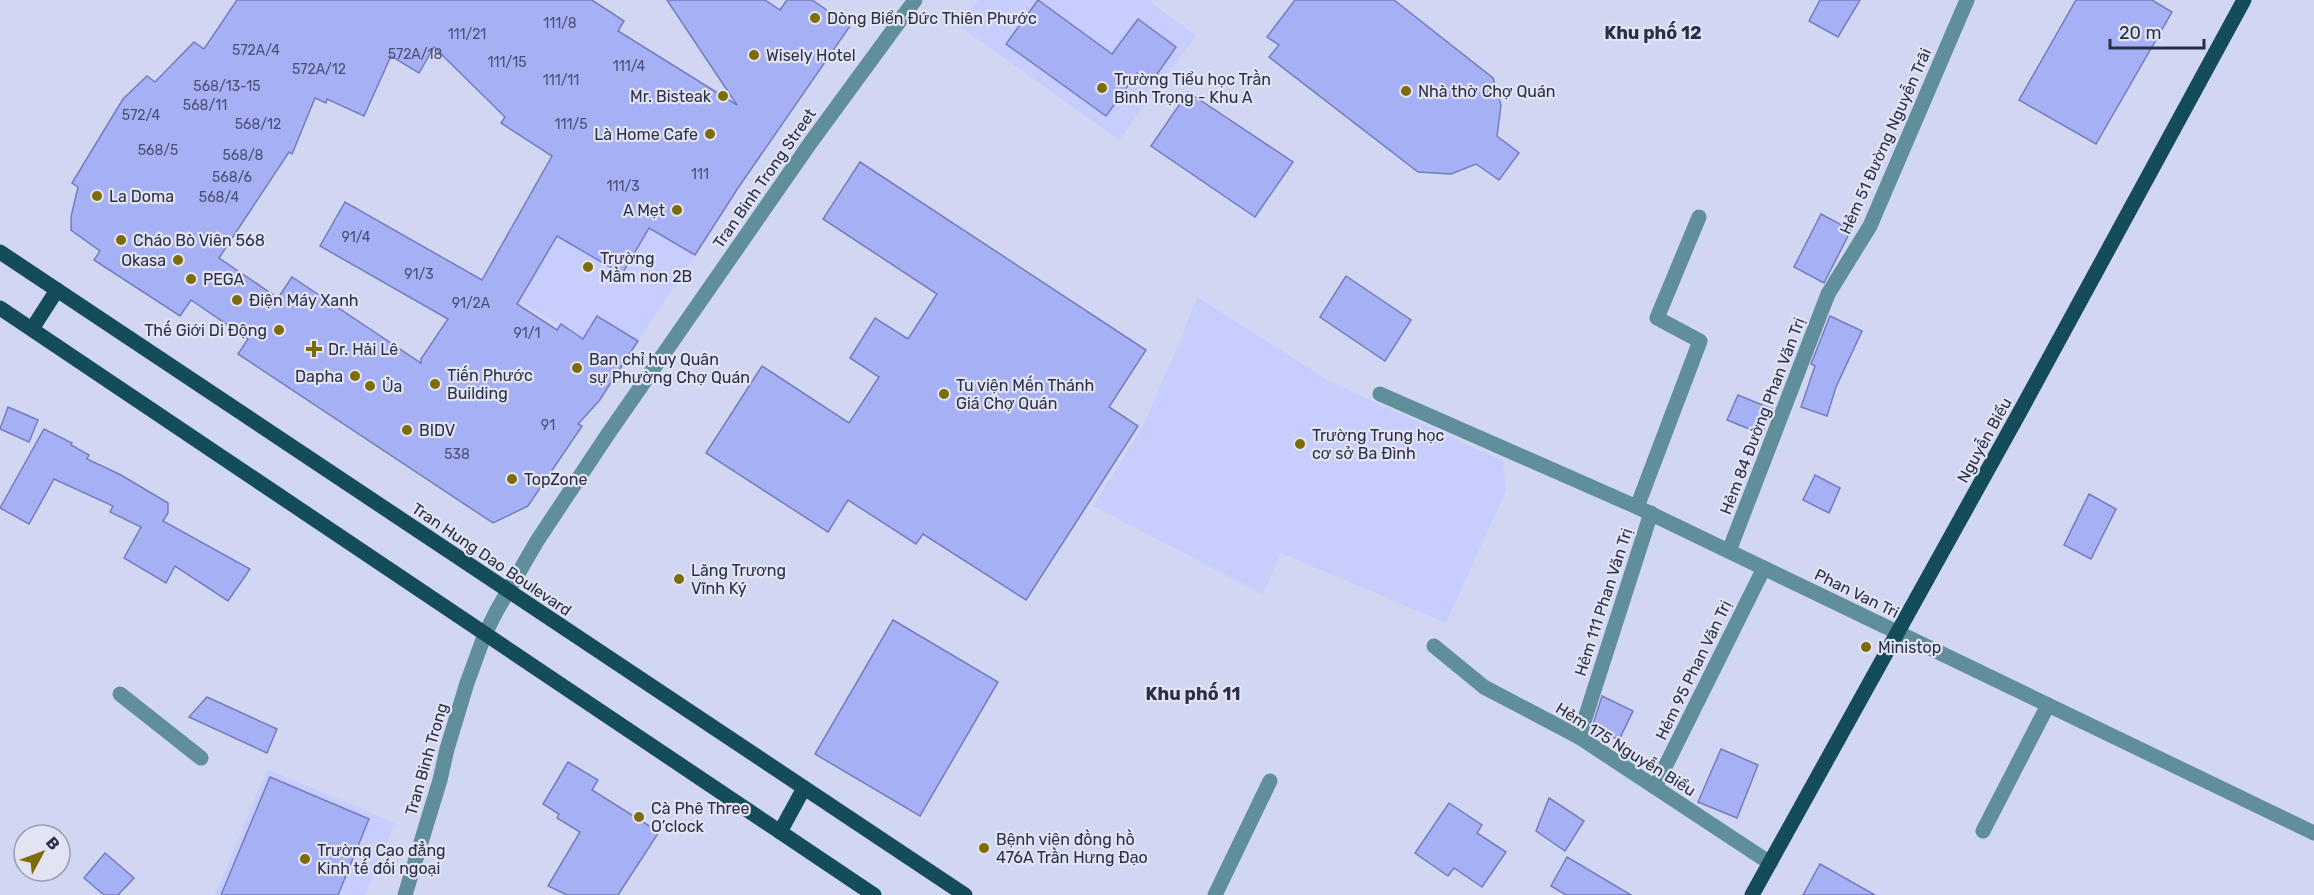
<svg xmlns="http://www.w3.org/2000/svg" width="2314" height="895" font-family="Rubik,sans-serif">
<style>
.built{fill:#c7cefd}
.building{fill:#a6b0f5;stroke:#757cbe;stroke-width:1.5;fill-rule:evenodd}
.lines{fill:none;stroke-linecap:round;stroke-linejoin:round}
.minor{stroke:#618e9b;stroke-width:15}
.major{stroke:#154c59;stroke-width:15}
.poi-dot{fill:#7d6c06;stroke:#e2e4f3;stroke-width:2}
.labels{text-anchor:middle;stroke-width:4.5;stroke-linejoin:round;paint-order:stroke}
.number-label{font-size:14px;fill:#4a4f75}
.poi-label{font-size:16px;fill:#2b2f4a;stroke:#e2e4f3;text-anchor:start}
.street-label{font-size:16px;fill:#2b2f4a;stroke:#e2e4f3}
.neighbourhood-label{font-size:18px;font-weight:bold;fill:#2b2f4a;stroke:#e2e4f3}
</style>
<rect width="100%" height="100%" fill="#d1d6f3"/>
<g class="built">
<polygon points="978,0 1148,0 1196,36 1119,140 959,26"/>
<polygon points="545,169 695,255 638,341 597,316 583,339 482,279"/>
<polygon points="1197,297 1329,381 1503,461 1506,491 1446,623 1281,553 1263,594 1093,506 1142,428 1175,353"/>
<polygon points="267,769 395,823 365,895 215,895"/>
</g>
<g class="building">
<path d="M237,0H592L624,21L618,31L737,105L667,0H765L780,10L787,0H812L850,26L738,188L695,255L649,228L622,274L557,236L517,304L557,330L561,324L583,339L597,316L638,341L599,401L578,424L582,426L528,506L493,523L238,354L248,339L191,300L180,316L94,260L100,251L71,230V217L78,187L72,183L123,99L147,76L155,82L194,42L204,49ZM434,47L505,117L501,123L552,156L482,280L345,202L320,246L448,319L421,359V363L292,277L278,298L219,258L289,152L292,154L315,98L326,103L327,99L364,116L391,56L419,73Z"/>
<polygon points="1038,0 1112,54 1138,19 1176,47 1151,83 1137,73 1106,116 1006,44"/>
<polygon points="1295,0 1394,0 1493,78 1501,105 1497,136 1519,153 1499,180 1476,164 1451,174 1418,172 1269,57 1279,45 1267,37"/>
<polygon points="1820,0 1860,0 1838,37 1809,21"/>
<polygon points="2076,0 2152,0 2172,12 2096,144 2019,100"/>
<polygon points="1188,92 1293,162 1255,217 1151,146"/>
<polygon points="860,162 1146,350 1109,407 1138,426 1026,600 923,534 916,544 848,500 828,532 706,453 762,366 849,423 879,377 850,358 875,318 908,339 937,294 823,219"/>
<polygon points="1821,214 1851,230 1824,283 1794,267"/>
<polygon points="1346,276 1411,320 1385,361 1320,317"/>
<polygon points="1830,316 1862,331 1836,387 1827,416 1801,407 1815,366 1811,364"/>
<polygon points="1738,395 1772,409 1762,434 1727,420"/>
<polygon points="8,407 38,420 29,442 0,429"/>
<polygon points="44,429 72,443 71,445 89,455 87,459 121,475 168,503 168,513 163,521 250,569 228,601 175,566 166,583 124,558 141,527 110,512 113,506 54,479 29,524 0,508"/>
<polygon points="1815,475 1840,488 1829,513 1803,500"/>
<polygon points="2089,494 2116,509 2091,559 2064,545"/>
<polygon points="893,620 998,682 920,816 815,754"/>
<polygon points="1602,696 1633,711 1619,740 1592,727"/>
<polygon points="207,697 277,729 267,753 189,717"/>
<polygon points="1721,749 1758,765 1737,818 1698,802"/>
<polygon points="568,762 598,780 592,790 659,832 618,895 567,895 548,886 580,832 557,818 559,814 543,804"/>
<polygon points="270,777 369,819 338,895 221,895"/>
<polygon points="1549,798 1584,821 1565,851 1536,831"/>
<polygon points="1449,803 1482,825 1477,833 1506,852 1482,887 1454,868 1448,876 1415,853"/>
<polygon points="105,853 134,878 118,895 104,895 84,878"/>
<polygon points="1567,857 1631,895 1566,895 1551,886"/>
<polygon points="1820,864 1875,895 1803,895"/>
</g>
<g class="lines">
<g class="minor">
<polyline points="1380,394 1637,507 2314,833"/>
<polyline points="1637,507 1700,341 1657,318 1699,217"/>
<polyline points="1729,551 1828,294 1870,226 1967,0"/>
<polyline points="1434,646 1484,687 1579,737 1770,863"/>
<polyline points="120,694 201,758"/>
<polyline points="1579,737 1651,513"/>
<polyline points="1655,787 1764,568"/>
<polyline points="1983,831 2048,705"/>
<polyline points="405,895 440,780 447,749 467,683 485,634 496,612 537,541 608,434 811,142 915,0"/>
<polyline points="1215,895 1270,781"/>
</g>
<g class="major">
<polyline points="0,252 965,895"/>
<polyline points="0,308 874,895"/>
<polyline points="32,329 57,290"/>
<polyline points="780,832 804,788"/>
<polyline points="1752,895 2022,408 2244,0"/>
</g>
</g>
<g class="poi-dot">
<circle cx="815" cy="18" r="6"/>
<circle cx="754" cy="55" r="6"/>
<circle cx="1102" cy="88" r="6"/>
<circle cx="1406" cy="91" r="6"/>
<circle cx="723" cy="96" r="6"/>
<circle cx="710" cy="134" r="6"/>
<circle cx="97" cy="196" r="6"/>
<circle cx="677" cy="210" r="6"/>
<circle cx="121" cy="240" r="6"/>
<circle cx="178" cy="260" r="6"/>
<circle cx="588" cy="267" r="6"/>
<circle cx="191" cy="279" r="6"/>
<circle cx="237" cy="300" r="6"/>
<circle cx="279" cy="330" r="6"/>
<path d="M311 340h6v6h6v6h-6v6h-6v-6h-6v-6h6z"/>
<circle cx="577" cy="368" r="6"/>
<circle cx="355" cy="376" r="6"/>
<circle cx="435" cy="384" r="6"/>
<circle cx="370" cy="386" r="6"/>
<circle cx="944" cy="394" r="6"/>
<circle cx="407" cy="430" r="6"/>
<circle cx="1300" cy="444" r="6"/>
<circle cx="512" cy="479" r="6"/>
<circle cx="679" cy="579" r="6"/>
<circle cx="1866" cy="647" r="6"/>
<circle cx="639" cy="817" r="6"/>
<circle cx="984" cy="848" r="6"/>
<circle cx="305" cy="859" r="6"/>
</g>
<g class="labels">
<g class="number-label">
<text x="560" y="28">111/8</text>
<text x="467" y="39">111/21</text>
<text x="256" y="55">572A/4</text>
<text x="415" y="59">572A/18</text>
<text x="507" y="67">111/15</text>
<text x="629" y="71">111/4</text>
<text x="319" y="74">572A/12</text>
<text x="561" y="85">111/11</text>
<text x="227" y="91">568/13-15</text>
<text x="205" y="110">568/11</text>
<text x="141" y="120">572/4</text>
<text x="258" y="129">568/12</text>
<text x="571" y="129">111/5</text>
<text x="158" y="155">568/5</text>
<text x="243" y="160">568/8</text>
<text x="700" y="179">111</text>
<text x="232" y="182">568/6</text>
<text x="623" y="191">111/3</text>
<text x="219" y="202">568/4</text>
<text x="356" y="242">91/4</text>
<text x="419" y="279">91/3</text>
<text x="471" y="308">91/2A</text>
<text x="527" y="338">91/1</text>
<text x="548" y="430">91</text>
<text x="457" y="459">538</text>
</g>
<g class="poi-label">
<text x="827" y="24">Dòng Biển Đức Thiên Phước</text>
<text x="766" y="61">Wisely Hotel</text>
<text x="1114" y="85">Trường Tiểu học Trần<tspan x="1114" dy="18">Bình Trọng - Khu A</tspan></text>
<text x="1418" y="97">Nhà thờ Chợ Quán</text>
<text x="711" y="102" text-anchor="end">Mr. Bisteak</text>
<text x="698" y="140" text-anchor="end">Là Home Cafe</text>
<text x="109" y="202">La Doma</text>
<text x="665" y="216" text-anchor="end">A Mẹt</text>
<text x="133" y="246">Cháo Bò Viên 568</text>
<text x="600" y="264">Trường<tspan x="600" dy="18">Mầm non 2B</tspan></text>
<text x="166" y="266" text-anchor="end">Okasa</text>
<text x="203" y="285">PEGA</text>
<text x="249" y="306">Điện Máy Xanh</text>
<text x="267" y="336" text-anchor="end">Thế Giới Di Động</text>
<text x="328" y="355">Dr. Hải Lê</text>
<text x="589" y="365">Ban chỉ huy Quân<tspan x="589" dy="18">sự Phường Chợ Quán</tspan></text>
<text x="447" y="381">Tiến Phước<tspan x="447" dy="18">Building</tspan></text>
<text x="343" y="382" text-anchor="end">Dapha</text>
<text x="956" y="391">Tu viện Mến Thánh<tspan x="956" dy="18">Giá Chợ Quán</tspan></text>
<text x="382" y="392">Ủa</text>
<text x="419" y="436">BIDV</text>
<text x="1312" y="441">Trường Trung học<tspan x="1312" dy="18">cơ sở Ba Đình</tspan></text>
<text x="524" y="485">TopZone</text>
<text x="691" y="576">Lăng Trương<tspan x="691" dy="18">Vĩnh Ký</tspan></text>
<text x="1878" y="653">Ministop</text>
<text x="651" y="814">Cà Phê Three<tspan x="651" dy="18">O’clock</tspan></text>
<text x="996" y="845">Bệnh viện đồng hồ<tspan x="996" dy="18">476A Trần Hưng Đạo</tspan></text>
<text x="317" y="856">Trường Cao đẳng<tspan x="317" dy="18">Kinh tế đối ngoại</tspan></text>
</g>
<g class="street-label">
<text transform="translate(1885 141) rotate(-66)" y="6">Hẻm 51 Đường Nguyễn Trãi</text>
<text transform="translate(764 178) rotate(-55)" y="6">Tran Binh Trong Street</text>
<text transform="translate(1762 416) rotate(-69)" y="6">Hẻm 84 Đường Phan Văn Trị</text>
<text transform="translate(1984 440) rotate(-61)" y="6">Nguyễn Biểu</text>
<text transform="translate(492 559) rotate(34)" y="6">Tran Hung Dao Boulevard</text>
<text transform="translate(1857 593) rotate(26)" y="6">Phan Van Tri</text>
<text transform="translate(1603 602) rotate(-72)" y="6">Hẻm 111 Phan Văn Trị</text>
<text transform="translate(1693 670) rotate(-64)" y="6">Hẻm 95 Phan Văn Trị</text>
<text transform="translate(1626 749) rotate(32)" y="6">Hẻm 175 Nguyễn Biểu</text>
<text transform="translate(426 759) rotate(-74)" y="6">Tran Binh Trong</text>
</g>
<g class="neighbourhood-label">
<text x="1653" y="39">Khu phố 12</text>
<text x="1193" y="700">Khu phố 11</text>
</g>
</g>
<g transform="translate(42 853) rotate(49)"><circle r="28" fill="#e2e4f3" stroke="#999caf" stroke-width="1.5"/>
<path d="M0-4.5L10 22L0 15L-10 22Z" fill="#7d6c06"/>
<text y="-9" font-size="16" font-weight="bold" text-anchor="middle" fill="#2b2f4a">B</text>
</g>
<path d="M2110 39v9h94v-9" fill="none" stroke="#2b2f4a" stroke-width="3"/>
<text x="2119" y="39" font-size="18" fill="#2b2f4a" stroke="#e2e4f3" stroke-width="4.5" paint-order="stroke">20 m</text>
</svg>
